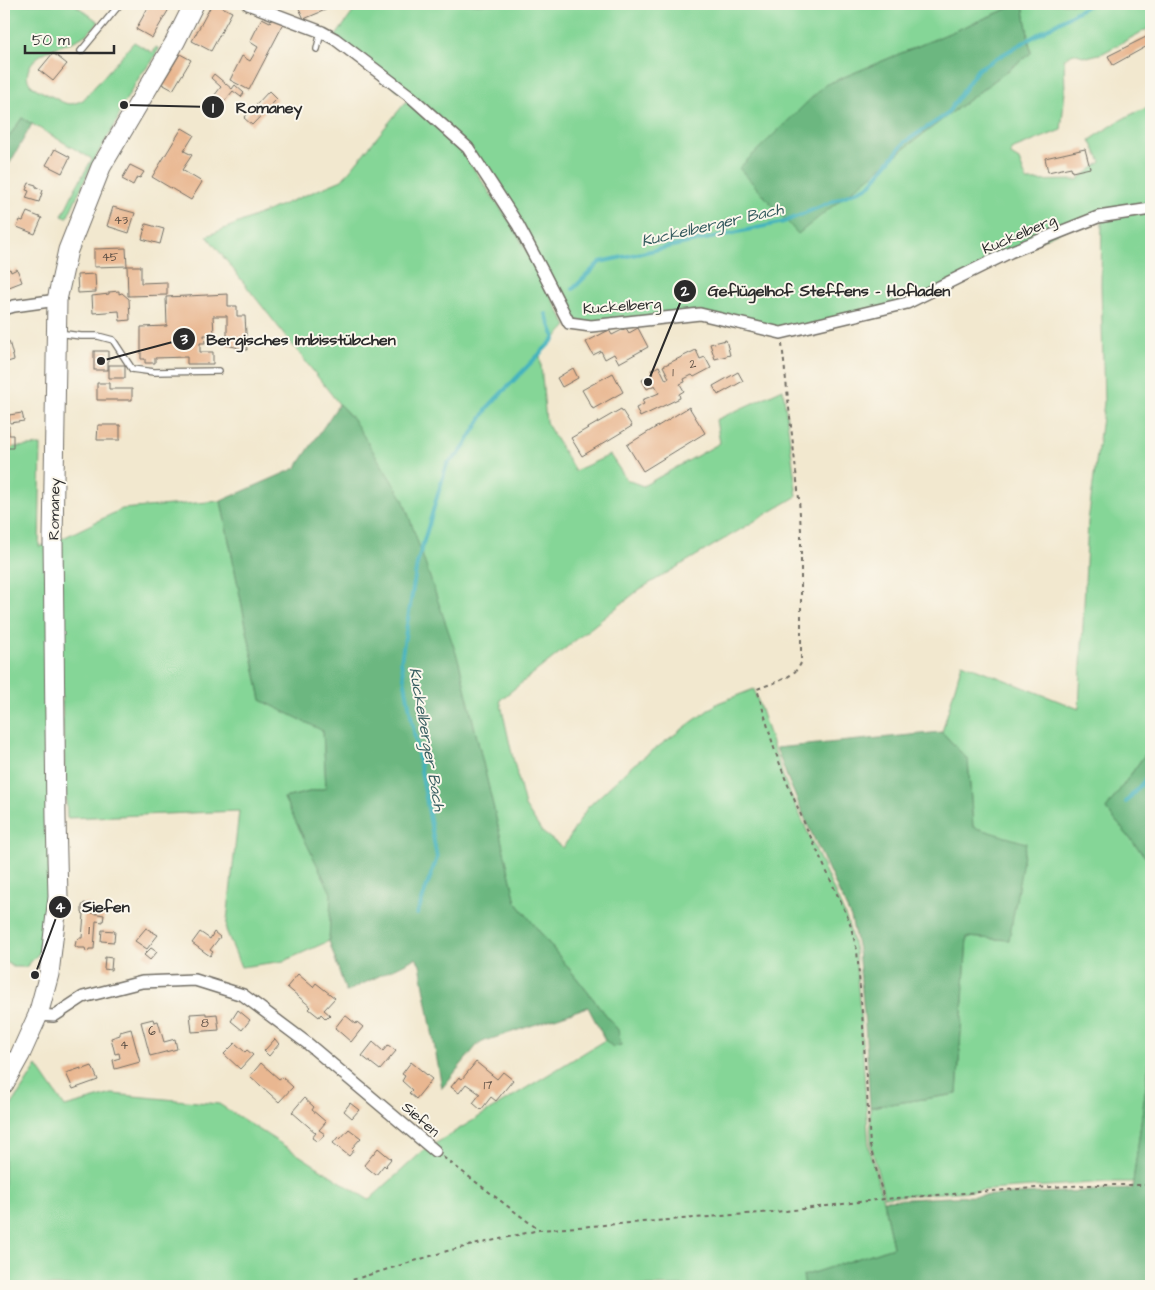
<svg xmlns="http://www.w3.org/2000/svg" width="1155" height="1290" font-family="'Architects Daughter',sans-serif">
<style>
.green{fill:#85d697;stroke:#588061}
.forest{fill:#6cb780;stroke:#4c7156}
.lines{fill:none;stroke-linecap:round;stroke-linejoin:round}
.stream{stroke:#44b3bd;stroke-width:4}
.building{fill:#e9b791}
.service-casing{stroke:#716d64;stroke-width:8}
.minor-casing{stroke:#716d64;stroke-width:14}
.primary-casing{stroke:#716d64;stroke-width:21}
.path{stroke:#716d64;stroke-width:2;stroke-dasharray:4 4;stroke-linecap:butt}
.service{stroke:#fff;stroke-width:5.5}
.minor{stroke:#fff;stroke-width:11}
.primary{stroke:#fff;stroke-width:19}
.labels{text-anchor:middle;stroke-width:4;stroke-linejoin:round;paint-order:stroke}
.number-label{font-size:12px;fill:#5a4e44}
.street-label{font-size:15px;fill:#2b2b2b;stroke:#fbf7ec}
.water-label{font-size:16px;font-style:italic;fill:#345b5e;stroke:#fbf7ec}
.leader{fill:none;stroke:#2b2b2b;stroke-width:2}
.callout-dot{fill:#2b2b2b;stroke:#fbf7ec;stroke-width:2}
.mark-label{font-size:15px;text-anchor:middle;font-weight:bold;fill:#fff}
.callout-label{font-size:16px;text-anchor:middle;font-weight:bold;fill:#2b2b2b;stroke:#fbf7ec;stroke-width:4;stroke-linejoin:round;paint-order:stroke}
</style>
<rect width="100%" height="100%" fill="#fbf7ec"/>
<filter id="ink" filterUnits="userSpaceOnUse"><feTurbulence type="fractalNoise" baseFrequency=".02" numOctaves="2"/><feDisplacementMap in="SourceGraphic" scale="10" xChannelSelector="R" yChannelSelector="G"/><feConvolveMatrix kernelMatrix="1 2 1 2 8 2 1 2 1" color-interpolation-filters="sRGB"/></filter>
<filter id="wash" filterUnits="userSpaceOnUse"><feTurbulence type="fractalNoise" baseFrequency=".0096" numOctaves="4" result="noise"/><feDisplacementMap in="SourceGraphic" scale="20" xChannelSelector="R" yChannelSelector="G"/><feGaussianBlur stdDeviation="1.12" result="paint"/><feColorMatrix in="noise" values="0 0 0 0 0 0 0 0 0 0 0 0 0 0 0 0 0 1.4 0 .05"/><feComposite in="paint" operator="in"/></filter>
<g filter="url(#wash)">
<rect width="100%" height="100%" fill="#f2e8cf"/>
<g class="green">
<path d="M4,4H74L99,22C94,27 89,33 82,37C66,47 34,49 28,71C27,76 27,81 31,85C37,90 47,94 55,98C67,105 70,106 83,100L134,42L153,53L156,47L159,49L151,63L141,74L123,105L116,123L94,160L67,218L62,216L75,189L92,159L22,118L4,144Z"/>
<path d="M359,4H1019L825,85L798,233L910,144L1031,53L1023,4H1151V27L1103,53L1087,57L1073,53L1064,59L1065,92L1061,130L1011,150V155L1019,160L1027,181L1077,180L1101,162L1090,140C1110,127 1128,113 1151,107V206L1096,215L907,302L777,332L699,311L590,323L569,319L466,148L335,37Z"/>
<polygon points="409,98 462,151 513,227 567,326 540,354 546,422 575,471 610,455 627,480 643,486 720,443 716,420 783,389 797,496 640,589 500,700 512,754 525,806 542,832 563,848 587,808 633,765 718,703 754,689 784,779 847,920 855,950 861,1025 869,1148 883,1200 893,1247 804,1276 805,1286 4,1286 4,1117 37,1066 65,1107 112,1094 219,1104 369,1200 423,1151 605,1040 613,1047 621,1045 618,1030 516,902 459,663 353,419 339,404 207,236 342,180"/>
<polygon points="1151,211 1151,746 1106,809 1151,864 1151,1049 1133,1182 1107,1182 884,1197 871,1146 870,1107 957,1094 967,937 1009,940 973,827 968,760 942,732 962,663 1079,709 1088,521 1104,403 1101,284 1102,217"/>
<polygon points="41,445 39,547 50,543 52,895 40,952 26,967 13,967 4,960 4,448"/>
<polygon points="221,501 261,700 323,730 326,788 284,798 332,893 329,941 284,961 241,967 226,930 239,811 67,818 55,542 122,509"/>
</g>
<g class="forest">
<polygon points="1019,4 1023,4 1031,53 910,144 798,234 739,168 825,85"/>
<polygon points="22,118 32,124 10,163 4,161 4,144"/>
<polygon points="339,404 353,419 403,499 459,662 516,902 618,1030 621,1045 613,1047 605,1040 588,1007 479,1043 442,1088 420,964 416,958 346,992 329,941 331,893 284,798 326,788 323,731 261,700 221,501 296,468"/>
<polygon points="942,732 968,760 973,827 1026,843 1009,940 967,937 957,1094 870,1107 865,1025 858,950 851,918 809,828 787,777 776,748"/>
<polygon points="1151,746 1151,864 1106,809"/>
<polygon points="1151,1049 1151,1286 805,1286 803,1276 893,1247 883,1200 1132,1189"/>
</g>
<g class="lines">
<g class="stream">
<polyline points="573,289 600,262 784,222 869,186 905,142 946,115 978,69 1090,4"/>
<polyline points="1126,802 1151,773"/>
<polyline points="417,914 437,858 401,661 417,564 447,464 460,453 489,406 555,338 546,314"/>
</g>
</g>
<g id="blocks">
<g class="building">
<polygon points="150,4 159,4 169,9 152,38 136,29"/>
<polygon points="212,4 224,4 222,7 232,12 211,51 192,41"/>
<polygon points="304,4 328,4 330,8 304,19 298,6"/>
<polygon points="262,18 270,22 273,18 284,23 249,90 230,80 242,56 250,61 253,56 258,47 250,42"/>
<polygon points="1151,29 1151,44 1113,65 1108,56 1148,36 1146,32"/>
<polygon points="53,53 67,64 53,81 39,70"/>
<polygon points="180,54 191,60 173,90 162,84"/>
<polygon points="214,74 232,89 235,85 244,93 241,97 233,91 223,103 214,96 221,87 211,78"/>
<polygon points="269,91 277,99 252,125 244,118"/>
<polygon points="182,128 194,135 184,151 192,155 182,170 202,182 191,200 152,177"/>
<polygon points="55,149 70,157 62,173 46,165"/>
<polygon points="1085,149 1090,168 1072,172 1071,167 1048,172 1045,158"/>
<polygon points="130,165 144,172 140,178 137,177 133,185 122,179"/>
<polygon points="29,183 36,185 36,187 43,190 39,202 26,198 29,191 26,190"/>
<polygon points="113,207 135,213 129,233 107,226"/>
<polygon points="27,212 42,218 35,234 17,227 20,220 23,221"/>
<polygon points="146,224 164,229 160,244 142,239"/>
<polygon points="126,248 127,266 94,267 94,249"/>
<polygon points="127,266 141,266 141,283 167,282 167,295 128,296"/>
<polygon points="10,269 11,272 17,269 22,282 4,289 4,272"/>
<polygon points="95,274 96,292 78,293 77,275"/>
<polygon points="119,291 119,294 122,293 129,299 130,320 120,321 119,311 93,313 92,296 109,294 109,292"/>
<polygon points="228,294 228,306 237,306 237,316 245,316 247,350 227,345 227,316 213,316 214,335 204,335 205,343 200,343 200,352 213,352 213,364 187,364 187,357 155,358 155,363 145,363 145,359 141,359 141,327 167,326 166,297"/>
<polygon points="626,328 629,333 638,328 648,347 619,363 614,354 605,359 601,351 593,355 586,342 609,330 612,335"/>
<polygon points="726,340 730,355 715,359 710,344"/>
<polygon points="9,341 14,360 4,363 4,342"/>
<polygon points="696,350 700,359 705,357 711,368 694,377 692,375 684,379 685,382 680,384 684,391 679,394 680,398 640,417 636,408 644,404 642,400 659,393 655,385 647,389 642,380 653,374 651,370 659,366 666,380 669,378 663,366"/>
<rect x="94" y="351" width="14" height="19"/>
<rect x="109" y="365" width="16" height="13"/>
<polygon points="573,368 578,378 562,387 557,378"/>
<polygon points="738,372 743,381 718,395 713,386"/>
<polygon points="613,373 623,392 593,409 582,390"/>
<polygon points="97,383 109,383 109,389 132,389 132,400 97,400"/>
<polygon points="689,407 705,433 643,471 627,445"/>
<polygon points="621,409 632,426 582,456 571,438"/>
<polygon points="22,413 24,421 10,423 9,415"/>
<polygon points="98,425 120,425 120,440 97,440"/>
<polygon points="4,426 9,426 9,435 13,435 13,448 4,448"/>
<polygon points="84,903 89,904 92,913 104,915 103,922 96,921 94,949 89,949 89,950 86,951 85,948 78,948 75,946 76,941 79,938 82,938 84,914 82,913 82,906"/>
<polygon points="146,928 158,935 147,949 135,941"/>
<polygon points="102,930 115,931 114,942 101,941"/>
<polygon points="200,932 210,939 214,932 220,937 210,950 213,952 210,956 192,943"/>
<polygon points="151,948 157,952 150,960 144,955"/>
<polygon points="105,957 112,958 111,970 104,969"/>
<polygon points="298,974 313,987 316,983 335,998 324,1010 330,1015 326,1019 321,1014 319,1017 309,1009 311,1007 287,987"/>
<polygon points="238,1010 250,1020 242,1030 231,1021"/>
<polygon points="206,1013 206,1015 217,1014 219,1030 192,1032 190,1014"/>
<polygon points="345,1015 356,1024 357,1022 363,1027 351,1042 335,1028"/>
<polygon points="153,1019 154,1022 158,1021 164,1042 175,1039 177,1049 150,1056 141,1022"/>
<polygon points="131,1029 140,1062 115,1069 113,1060 120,1058 119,1053 115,1054 111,1038 120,1035 120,1032"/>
<polygon points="275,1039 279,1044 269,1056 264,1051"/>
<polygon points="373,1042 383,1051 388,1045 396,1051 380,1070 362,1056"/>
<polygon points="235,1043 245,1052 247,1050 253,1055 240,1069 224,1054"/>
<polygon points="411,1062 432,1079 416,1099 409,1093 412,1090 402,1081 405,1076 402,1074"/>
<polygon points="476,1062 497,1079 503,1072 513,1080 496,1101 491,1097 481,1110 473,1103 480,1094 466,1084 459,1093 451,1087 459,1077 462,1079"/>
<polygon points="261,1063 279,1079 282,1077 293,1087 279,1102 250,1076"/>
<polygon points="92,1066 98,1080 73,1089 66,1073 81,1068 81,1070"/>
<polygon points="304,1098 314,1107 312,1110 326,1122 319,1130 325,1134 318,1142 312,1138 316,1133 292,1112"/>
<polygon points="350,1103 359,1110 352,1118 344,1111"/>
<polygon points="349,1129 361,1138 352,1148 354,1150 349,1156 333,1143 338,1137 340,1139"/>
<polygon points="378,1148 391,1159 386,1165 387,1166 386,1167 384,1165 376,1175 364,1165"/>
</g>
</g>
</g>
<g filter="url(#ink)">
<use href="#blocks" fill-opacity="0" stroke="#716d64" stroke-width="1"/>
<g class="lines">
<g class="service-casing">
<g id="service">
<polyline points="261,8 273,4"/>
<polyline points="317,49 321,32"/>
<polyline points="81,51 120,4"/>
<polyline points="1150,69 1151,70"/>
<polyline points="58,333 81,336 98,336 113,340 132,369 154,372 219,371"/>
<polyline points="4,1053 16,1058"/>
</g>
</g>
<g class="minor-casing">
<g id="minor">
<polyline points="248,4 322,32 335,39 410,96 468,148 518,225 544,274 569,323 591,326 700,314 781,333 907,303 1010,252 1098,217 1151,209"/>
<polyline points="4,309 14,306 57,300"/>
<polyline points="38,1015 54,1016 83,997 142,982 195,980 243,995 307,1043 435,1151"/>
</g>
</g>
<g class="primary-casing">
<polyline id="primary" points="4,1084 20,1055 38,1015 49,974 58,897 56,819 53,540 57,300 68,250 101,167 175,42 194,4"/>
</g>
<g class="path">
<polyline points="1148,61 1151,54"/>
<path d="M782,344L799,499L801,531V663C794,679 772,683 757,689L774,748L785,778L807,829L849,920L857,950L863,1026L870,1146L884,1199"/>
<polyline points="443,1157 539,1230"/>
<polyline points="338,1286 352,1280 447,1251 539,1230 786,1211 884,1199 1019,1189 1087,1185 1151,1185"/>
</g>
<use href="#service" class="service"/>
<use href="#minor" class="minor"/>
<use href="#primary" class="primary"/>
</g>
</g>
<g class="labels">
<g class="number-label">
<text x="121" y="224">43</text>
<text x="110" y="261">45</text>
<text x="693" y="368">2</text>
<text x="673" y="376">1</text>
<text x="89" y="934">1</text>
<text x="205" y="1027">8</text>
<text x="152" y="1035">6</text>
<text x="124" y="1049">4</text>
<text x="488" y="1089">17</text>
</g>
<g class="street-label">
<text transform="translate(1019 234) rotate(-23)" y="5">Kuckelberg</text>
<text transform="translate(622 306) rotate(-4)" y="5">Kuckelberg</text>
<text transform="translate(54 509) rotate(-89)" y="5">Romaney</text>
<text transform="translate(421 1119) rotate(41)" y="5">Siefen</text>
</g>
<g class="water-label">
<text transform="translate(712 224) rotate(-13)" y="6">Kuckelberger Bach</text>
<text transform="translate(428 739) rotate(80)" y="6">Kuckelberger Bach</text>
</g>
</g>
<path class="leader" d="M124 105L213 107M648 382L685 291M101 361L184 339M35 975L60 907"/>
<g class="callout-dot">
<circle cx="124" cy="105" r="5"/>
<circle cx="648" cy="382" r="5"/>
<circle cx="101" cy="361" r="5"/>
<circle cx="35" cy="975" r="5"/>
<circle cx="213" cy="107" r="12"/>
<circle cx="685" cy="291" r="12"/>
<circle cx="184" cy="339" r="12"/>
<circle cx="60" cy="907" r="12"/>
</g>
<g class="mark-label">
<text x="213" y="113">1</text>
<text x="685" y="296">2</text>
<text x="184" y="344">3</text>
<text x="60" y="912">4</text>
</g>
<g class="callout-label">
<text x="269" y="113">Romaney</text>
<text x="829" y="296">Geflügelhof Steffens - Hofladen</text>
<text x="301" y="345">Bergisches Imbisstübchen</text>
<text x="106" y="912">Siefen</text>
</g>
<rect width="1155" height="1290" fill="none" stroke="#fbf7ec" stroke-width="20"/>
<path d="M25 45v8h89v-8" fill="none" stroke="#2b2b2b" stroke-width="2.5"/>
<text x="32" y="45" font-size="15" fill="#2b2b2b" stroke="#fbf7ec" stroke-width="4" paint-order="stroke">50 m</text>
</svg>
